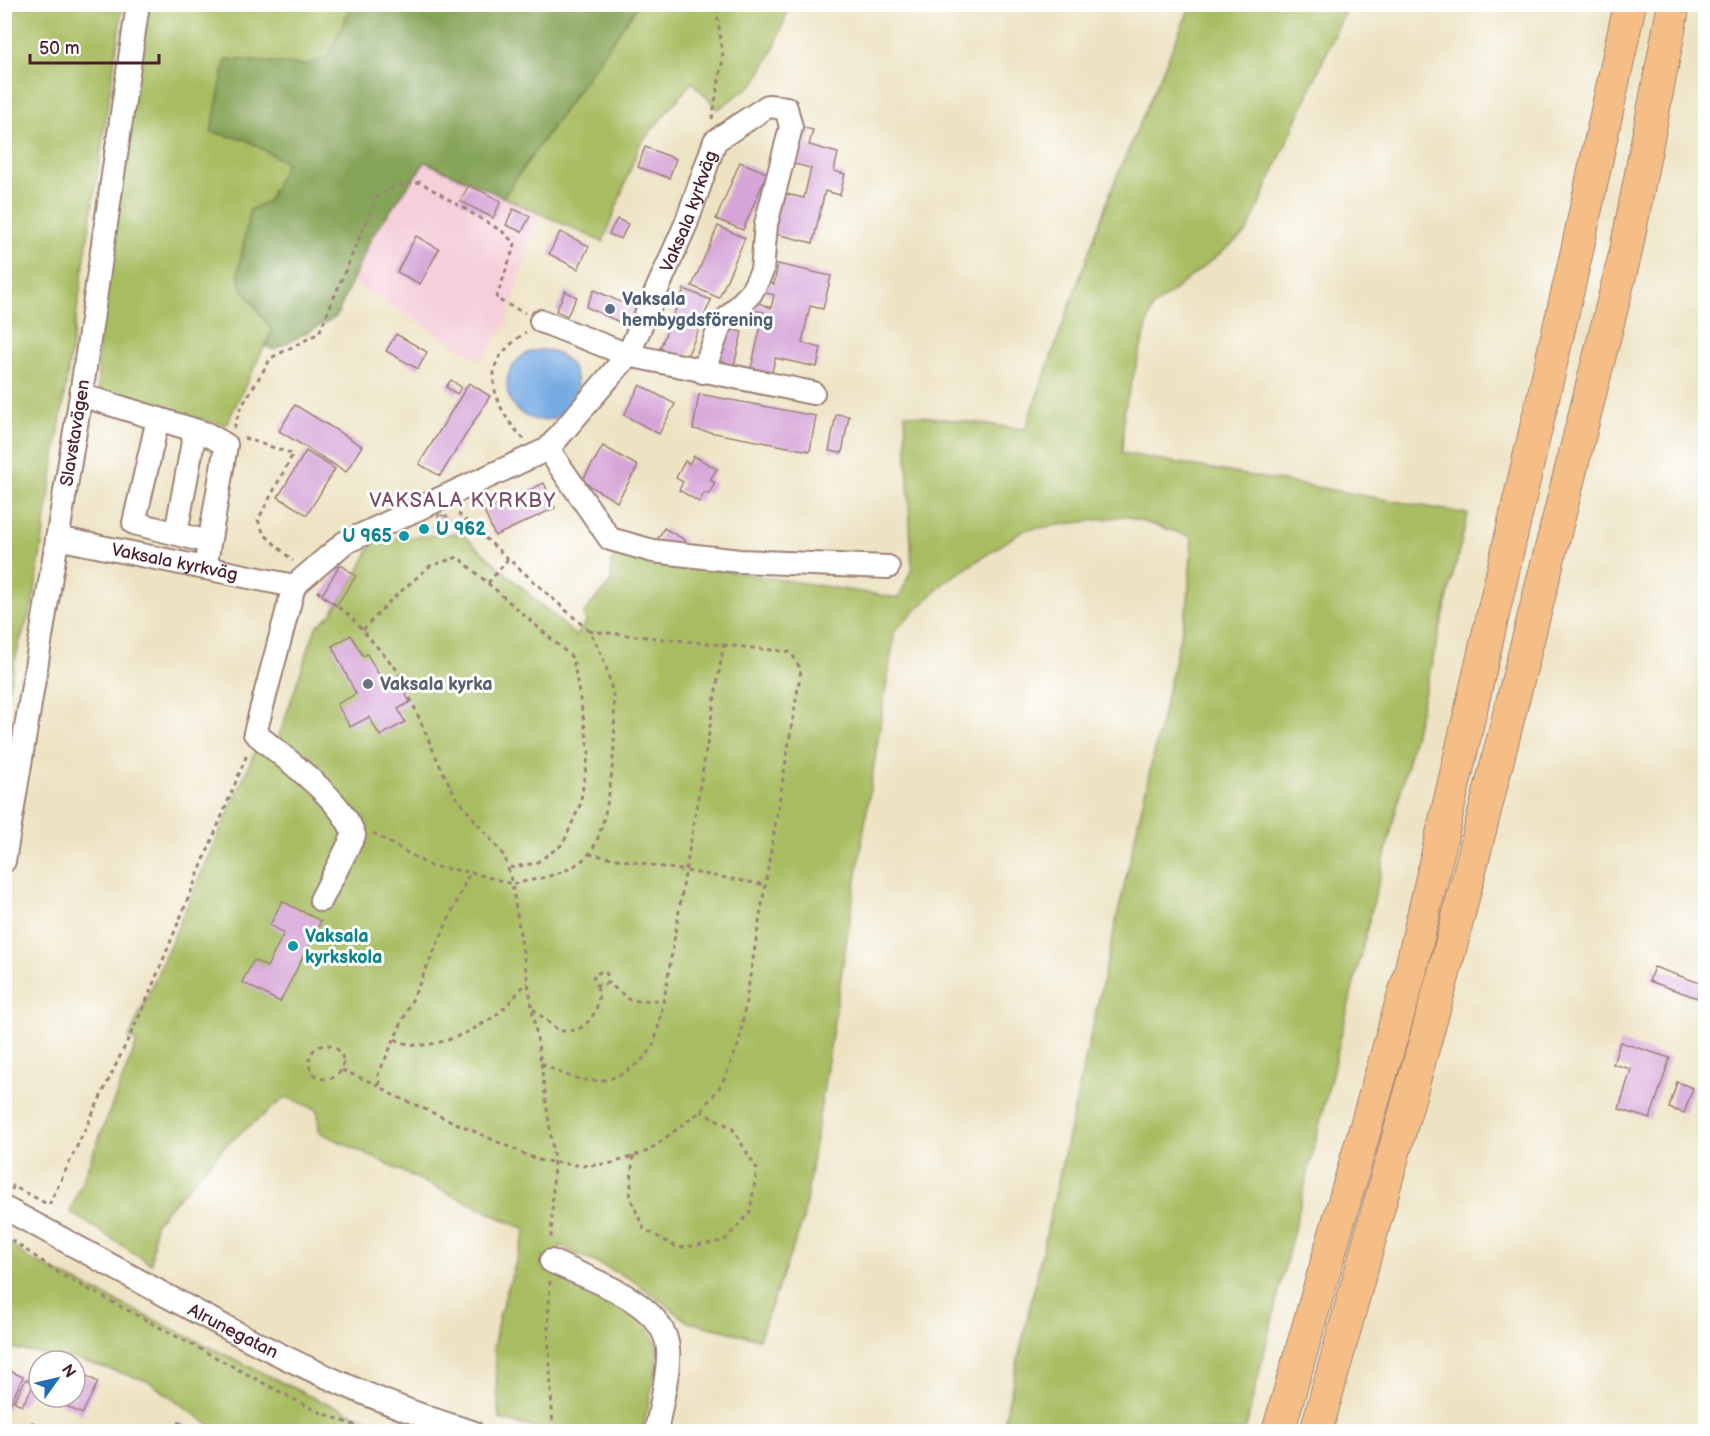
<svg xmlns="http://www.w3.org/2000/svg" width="1710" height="1436" font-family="'Balsamiq Sans',sans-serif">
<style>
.built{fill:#f5cfda}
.green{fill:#a8bd62;stroke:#796e46;stroke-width:1.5}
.forest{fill:#86a458;stroke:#686242;stroke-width:1.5}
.water{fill:#76aae3;stroke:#606487;stroke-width:1.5}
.building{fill:#d6a5d8}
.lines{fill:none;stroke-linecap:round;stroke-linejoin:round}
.minor-casing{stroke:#9c8177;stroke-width:26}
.highway-casing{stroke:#9c8177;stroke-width:34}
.path{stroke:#9c8177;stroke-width:3;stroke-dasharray:4.5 4.5;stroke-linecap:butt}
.minor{stroke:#fff;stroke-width:22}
.highway{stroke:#f6be87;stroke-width:32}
.service-dot{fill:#5c6f8a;stroke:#fff;stroke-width:2}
.culture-dot{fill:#0f9aa8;stroke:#fff;stroke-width:2}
.worship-dot{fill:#6b7280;stroke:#fff;stroke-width:2}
.labels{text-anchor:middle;stroke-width:6;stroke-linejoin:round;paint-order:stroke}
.street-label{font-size:18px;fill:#4a1f2b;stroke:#fff}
.service-label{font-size:18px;font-weight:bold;fill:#4e5e75;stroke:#fff;text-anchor:start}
.culture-label{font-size:18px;font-weight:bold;fill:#0d838f;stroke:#fff;text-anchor:start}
.worship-label{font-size:18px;font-weight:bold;fill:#5b616d;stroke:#fff;text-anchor:start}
.neighbourhood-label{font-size:20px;letter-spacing:1.5px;fill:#7b4e68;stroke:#fff}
</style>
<rect width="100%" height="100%" fill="#fff"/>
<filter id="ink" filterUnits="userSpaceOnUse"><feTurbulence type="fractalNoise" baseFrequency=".0167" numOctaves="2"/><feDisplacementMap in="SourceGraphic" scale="12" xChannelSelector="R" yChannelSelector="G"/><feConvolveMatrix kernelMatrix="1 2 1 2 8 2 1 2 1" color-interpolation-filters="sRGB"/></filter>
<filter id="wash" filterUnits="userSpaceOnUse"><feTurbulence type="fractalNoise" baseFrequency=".008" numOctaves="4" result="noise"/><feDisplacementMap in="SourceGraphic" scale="24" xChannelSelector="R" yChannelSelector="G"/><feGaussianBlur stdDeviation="1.35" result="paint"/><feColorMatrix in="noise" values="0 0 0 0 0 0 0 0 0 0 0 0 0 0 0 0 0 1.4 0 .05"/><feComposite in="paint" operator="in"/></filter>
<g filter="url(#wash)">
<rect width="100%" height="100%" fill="#ede3c3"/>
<polygon class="built" points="425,162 539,214 505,326 482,361 352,282 372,236"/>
<g class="green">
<polygon points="638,4 790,5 774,48 756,82 718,109 692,82 640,144 603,242 503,197"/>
<polygon points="4,5 123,5 33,603 19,644 5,703"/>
<polygon points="145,5 352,5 328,57 306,65 226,59 212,132 247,140 286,163 425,162 372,236 336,317 255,271 241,286 272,331 226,425 136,405 98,389 99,323"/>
<path d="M1191,5H1343L1345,11L1247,232L1152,308L1124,410L1122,453L1468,514L1245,1431H1002L1188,601L1192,537L1125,516L1024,530L945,582L895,630L803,1220L759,1339L689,1322L629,1278L560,1246L557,1274C591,1291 655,1308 657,1354C658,1370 646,1413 642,1431H546L499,1419L494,1345L499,1316L526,1230L319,1132L318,1110L286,1097L226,1145L155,1223L151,1264L70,1212L137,1042L129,1038L257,747L278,739L316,627L331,614L356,576L374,540L461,533L576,636L586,622L584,614L586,610L611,582V561L619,554L899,598L912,568L905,414L1025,429L1114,183Z"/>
<polygon points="4,1239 28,1258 318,1400 400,1431 218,1431 148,1381 79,1360 5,1347"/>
</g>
<polygon class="forest" points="352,5 638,5 503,197 425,162 372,236 336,317 274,350 265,346 272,331 241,286 238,273 250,210 268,201 286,163 247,140 211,132 226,59 305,65 328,57"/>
<circle class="water" cx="542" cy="385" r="35"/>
<g id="blocks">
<g class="building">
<polygon points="794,125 813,130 809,145 838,153 834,171 845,174 840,195 825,191 813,243 768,232 777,192 804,198 811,168 785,162"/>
<polygon points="645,147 676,159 669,178 638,167"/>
<polygon points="740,162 767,173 743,230 716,219"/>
<polygon points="469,185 501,201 493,218 460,201"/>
<polygon points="513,209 530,216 522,232 506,225"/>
<polygon points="617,219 628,224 621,239 609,234"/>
<polygon points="718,226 745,238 719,298 692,286"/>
<polygon points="560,232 589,246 578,269 549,254"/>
<polygon points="416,236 439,249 420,284 397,272"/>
<polygon points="778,264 831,276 823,309 810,306 802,343 821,348 817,367 775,358 770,382 749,377 764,312 752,310 754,301 771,308 774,295 763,292 765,282 774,284"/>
<polygon points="684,289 711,300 686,359 660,348"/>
<polygon points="594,290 636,309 628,326 586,307"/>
<polygon points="565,291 577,297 567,316 556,311"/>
<polygon points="727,328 742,332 733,370 717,366"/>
<polygon points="396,334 427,352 418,369 386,351"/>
<polygon points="451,380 461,387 457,394 446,387"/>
<polygon points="469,383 490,396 440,476 419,464"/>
<polygon points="640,385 675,404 659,434 624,415"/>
<polygon points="699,394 816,416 810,451 693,429"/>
<polygon points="295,405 362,446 346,472 279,431"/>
<polygon points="836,414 849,416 842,453 829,451"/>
<polygon points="603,446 638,466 617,502 582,481"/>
<polygon points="306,451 335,469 307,515 278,497"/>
<polygon points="694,456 717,469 710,480 715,483 709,494 704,493 699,502 679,490 683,482 676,478 685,461 689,464"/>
<polygon points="544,483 555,508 495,536 484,511"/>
<polygon points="438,515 447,516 445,531 437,531"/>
<polygon points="664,528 685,540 678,552 657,540"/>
<polygon points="340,564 356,576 336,606 322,595"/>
<polygon points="351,635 363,656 367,654 386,687 398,681 410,702 398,709 405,722 380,736 369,717 350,727 337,704 356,694 332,646"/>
<polygon points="282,901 321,921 280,1002 242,982 254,960 267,967 284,933 270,925"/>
<polygon points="1654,967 1706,985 1706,1001 1649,981"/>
<polygon points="1620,1042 1670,1058 1650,1119 1619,1109 1631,1069 1613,1064"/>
<polygon points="1677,1082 1693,1088 1684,1113 1669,1108"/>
<polygon points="4,1368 23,1377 7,1410 4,1409"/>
<polygon points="75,1370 98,1382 82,1414 56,1401 58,1397 75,1397"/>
<polygon points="26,1379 34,1384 22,1406 14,1401"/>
<polygon points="32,1422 50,1432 28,1432"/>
<polygon points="179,1422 197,1432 174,1432"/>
</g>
</g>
</g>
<g filter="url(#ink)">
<use href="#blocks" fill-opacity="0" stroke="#9c8177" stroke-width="1.5"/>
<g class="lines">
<g class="minor-casing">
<g id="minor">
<polyline points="541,321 628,355 813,393"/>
<polyline points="81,395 207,434 226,445 205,568"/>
<polyline points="158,419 134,523 209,542"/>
<polyline points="548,449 610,539 653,551 739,561 888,567"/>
<polyline points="176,533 195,431"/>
<path id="s1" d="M57,538L294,586L344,543L548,449L628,355L686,224L715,141L768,106L786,108L791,127L766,224L762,271L751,293L720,326L703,372"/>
<path d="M294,586L255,733C286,760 341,797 354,835L321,900"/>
<path id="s2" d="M4,861L81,395L138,4"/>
<path id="s3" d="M4,1208C158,1288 305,1382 472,1432"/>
<path d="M551,1261C588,1279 664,1301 668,1349C670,1370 660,1409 656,1432"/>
</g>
</g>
<g class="highway-casing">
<g id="highway">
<polyline points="1278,1432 1410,973 1576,255 1630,4"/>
<polyline points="1316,1432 1444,973 1626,251 1674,4"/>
</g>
</g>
<g class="path">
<polyline points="712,119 723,58 716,4"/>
<polyline points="234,428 240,409 271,358 319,333 376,198 393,187 420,182 503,232 515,244 496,299 525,313"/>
<polyline points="244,438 293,454 258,520 264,534 293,561"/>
<path d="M524,439C506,421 489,394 495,367C498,354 516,339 526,332"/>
<polyline points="488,583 508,559"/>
<path d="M317,591L350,616L399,672L439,764L456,797L505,857L512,884C537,879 569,875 588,855C611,831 618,728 613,695C608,671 602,651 589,631L456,512"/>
<polyline points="363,630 391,600 430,566 458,557 573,658 589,751 580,805 563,844 536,863 508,868"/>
<path d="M589,631L791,652L801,670L739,1043L722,1084L701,1111L648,1151L613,1163L583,1166L538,1160L391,1094L380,1086L378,1075L470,872L512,884L541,1063C569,1079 598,1089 627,1071C635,1065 646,1058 651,1049C658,1036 660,1015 664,1000L724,643"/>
<polyline points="373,833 430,866 470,872"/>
<polyline points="589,854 766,885"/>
<polyline points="607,982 604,985 596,985 593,975 603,971 607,974 607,982 631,1001 664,1000"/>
<path d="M533,1009L559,1031C565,1031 572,1031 578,1029C593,1023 604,999 596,985"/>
<path d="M395,1039C424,1056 470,1033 495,1016C507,1007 517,993 527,982"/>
<circle cx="326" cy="1062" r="17"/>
<polyline points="541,1063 554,1160 551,1241"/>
<polyline points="342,1070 380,1086"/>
<polyline points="633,1156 630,1197 644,1229 678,1248 724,1241 750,1212 757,1169 732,1128 701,1111"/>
<polyline points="12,1190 13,1186 49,1205 145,1004 248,752"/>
<polyline points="4,1235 62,1275 312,1409 372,1432"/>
<polyline points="550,1281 548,1327 553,1432"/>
</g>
<use href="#minor" class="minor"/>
<use href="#highway" class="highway"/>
</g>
</g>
<circle class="service-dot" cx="610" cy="309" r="6"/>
<g class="culture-dot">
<circle cx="424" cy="529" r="6"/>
<circle cx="404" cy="536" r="6"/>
<circle cx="293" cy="946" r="6"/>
</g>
<circle class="worship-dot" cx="368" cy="684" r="6"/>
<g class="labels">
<g class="street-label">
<text dy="6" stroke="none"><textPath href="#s1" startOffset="812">Vaksala kyrkväg</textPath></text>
<text dy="6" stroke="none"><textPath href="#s2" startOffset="434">Slavstavägen</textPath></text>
<text dy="6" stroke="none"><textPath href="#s1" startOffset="120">Vaksala kyrkväg</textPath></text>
<text dy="6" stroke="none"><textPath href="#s3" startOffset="260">Alrunegatan</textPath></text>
</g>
<g class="service-label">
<text x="622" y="305">Vaksala<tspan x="622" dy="21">hembygdsförening</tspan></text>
</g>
<g class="culture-label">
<text x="436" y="535">U 962</text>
<text x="392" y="542" text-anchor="end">U 965</text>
<text x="305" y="942">Vaksala<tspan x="305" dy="21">kyrkskola</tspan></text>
</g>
<g class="worship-label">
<text x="380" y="690">Vaksala kyrka</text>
</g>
<g class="neighbourhood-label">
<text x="463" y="507">VAKSALA KYRKBY</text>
</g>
</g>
<rect width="1710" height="1436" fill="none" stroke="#fff" stroke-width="24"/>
<g transform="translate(57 1379) rotate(56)"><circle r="28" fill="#ffffff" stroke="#b7a5aa" stroke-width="1.5"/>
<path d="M0-4.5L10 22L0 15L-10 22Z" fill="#1f6fb2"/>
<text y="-9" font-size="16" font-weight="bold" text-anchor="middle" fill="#4a1f2b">N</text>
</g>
<path d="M30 54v9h129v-9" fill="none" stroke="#4a1f2b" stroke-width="3"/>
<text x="39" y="54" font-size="18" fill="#4a1f2b" stroke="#ffffff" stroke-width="4.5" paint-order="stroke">50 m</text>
</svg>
